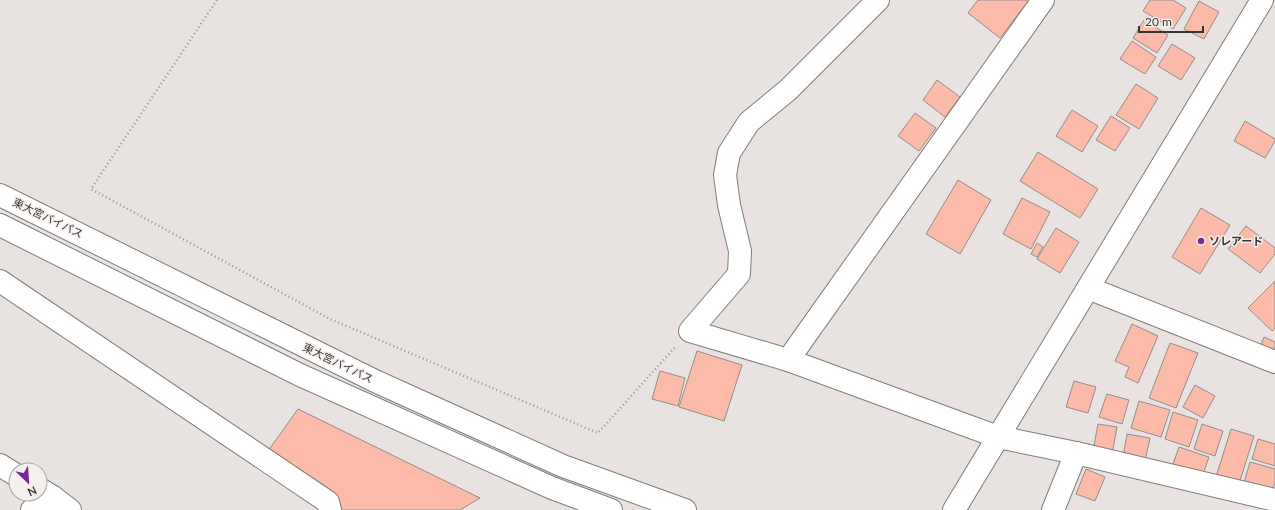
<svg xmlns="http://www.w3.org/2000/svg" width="1275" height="510" font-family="Lato,'Noto Sans JP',sans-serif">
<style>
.building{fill:#fcbaa9;stroke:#938d8c}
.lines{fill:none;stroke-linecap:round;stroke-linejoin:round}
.minor-casing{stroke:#817d7a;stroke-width:24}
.highway-casing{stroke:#817d7a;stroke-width:24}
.path{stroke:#989492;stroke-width:2.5;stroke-dasharray:1 3;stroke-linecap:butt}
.minor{stroke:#fff;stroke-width:22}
.highway{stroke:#fff;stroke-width:22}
.poi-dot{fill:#7a2797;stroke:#f5f0ed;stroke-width:1.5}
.labels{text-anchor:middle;stroke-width:3;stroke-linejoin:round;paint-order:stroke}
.street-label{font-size:11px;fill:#383635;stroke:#f5f0ed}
.poi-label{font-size:11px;font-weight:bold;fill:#383635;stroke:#f5f0ed;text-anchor:start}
</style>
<rect width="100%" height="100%" fill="#e8e3e0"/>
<g class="building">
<polygon points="978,0 1029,0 1000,38 968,13"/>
<polygon points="1150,0 1173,0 1186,8 1173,29 1143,11"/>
<polygon points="1199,1 1219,12 1204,39 1184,29"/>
<polygon points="1144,20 1168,35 1157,53 1133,38"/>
<polygon points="1132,41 1156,57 1145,74 1120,59"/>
<polygon points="1172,44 1195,58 1181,80 1158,66"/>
<polygon points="937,80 960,97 945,117 923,100"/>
<polygon points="1136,84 1158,98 1139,129 1116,115"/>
<polygon points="1072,110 1098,126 1082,152 1056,136"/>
<polygon points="915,113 936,128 919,151 898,136"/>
<polygon points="1111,116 1130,128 1115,151 1096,140"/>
<polygon points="1245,121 1275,139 1275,141 1265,158 1234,141"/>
<polygon points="1038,152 1098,189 1080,218 1020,181"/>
<polygon points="958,180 991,200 960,254 926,234"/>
<polygon points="1022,198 1050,212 1031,249 1003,234"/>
<polygon points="1201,208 1230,225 1200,274 1172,257"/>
<polygon points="1246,226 1275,248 1275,254 1260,273 1228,249"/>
<polygon points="1056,228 1079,242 1060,273 1037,259"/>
<polygon points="1037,243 1043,247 1037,257 1031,254"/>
<polygon points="1275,281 1275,328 1272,331 1248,308"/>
<polygon points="1132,324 1158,336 1138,383 1125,377 1129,367 1115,361"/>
<polygon points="1264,337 1275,342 1275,360 1258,353"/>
<polygon points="1170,343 1198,353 1176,408 1149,398"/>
<polygon points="697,351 742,365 724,421 679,407"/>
<polygon points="660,371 685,378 678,406 652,399"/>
<polygon points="1074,381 1096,387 1088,413 1066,407"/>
<polygon points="1195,385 1215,396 1203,418 1183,407"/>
<polygon points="1107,394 1129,400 1122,424 1099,417"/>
<polygon points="1139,401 1170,410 1161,437 1131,428"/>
<polygon points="298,409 480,498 460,510 341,510 338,499 268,451"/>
<polygon points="1173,412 1198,420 1189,447 1165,439"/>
<polygon points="1098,424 1117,427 1112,454 1093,451"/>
<polygon points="1202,424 1223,431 1215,456 1194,449"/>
<polygon points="1231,429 1254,436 1239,484 1216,477"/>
<polygon points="1127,434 1150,438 1145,461 1123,457"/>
<polygon points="1258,439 1275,444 1275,466 1252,459"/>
<polygon points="1179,447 1209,457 1202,477 1172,467"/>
<polygon points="1250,462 1275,469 1275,483 1271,495 1243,486"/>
<polygon points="1086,469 1105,477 1095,501 1076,494"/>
</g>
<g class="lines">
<g class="minor-casing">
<g id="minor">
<polyline points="878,0 788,90 749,122 729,153 725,175 729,205 740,251 739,274 690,331 788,360 998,437 1076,453 1275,500"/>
<polyline points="0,281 328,502 330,510"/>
<polyline points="1088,288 1275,362"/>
<polyline points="788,360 1043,0"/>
<polyline points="0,465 16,475"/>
<polyline points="40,489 53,497 70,510"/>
<polyline points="32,510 53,497"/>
<polyline points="954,510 1262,0"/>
<polyline points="1053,510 1076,453"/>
</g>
</g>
<g class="highway-casing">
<g id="highway">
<polyline points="0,195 375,381 563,466 685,510"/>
<polyline points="0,225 300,375 552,488 611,510"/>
</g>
</g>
<polyline class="path" points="217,0 91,189 330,319 598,433 676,346"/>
<use href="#minor" class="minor"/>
<use href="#highway" class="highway"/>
</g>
<circle class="poi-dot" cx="1201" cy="241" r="4"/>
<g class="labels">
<g class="street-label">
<text transform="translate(48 218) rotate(26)" y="4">東大宮バイパス</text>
<text transform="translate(338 363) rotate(26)" y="4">東大宮バイパス</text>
</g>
<g class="poi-label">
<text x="1209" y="245">ソレアード</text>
</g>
</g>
<g transform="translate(28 482) rotate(155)"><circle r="19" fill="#f5f0ed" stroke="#a9a6a3"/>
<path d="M0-3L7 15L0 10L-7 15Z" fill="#7a2797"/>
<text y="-6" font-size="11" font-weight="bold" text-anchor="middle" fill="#383635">N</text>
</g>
<path d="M1139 26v6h64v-6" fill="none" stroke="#383635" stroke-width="2"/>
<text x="1145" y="26" font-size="12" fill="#383635" stroke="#f5f0ed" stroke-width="3" paint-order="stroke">20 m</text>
</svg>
